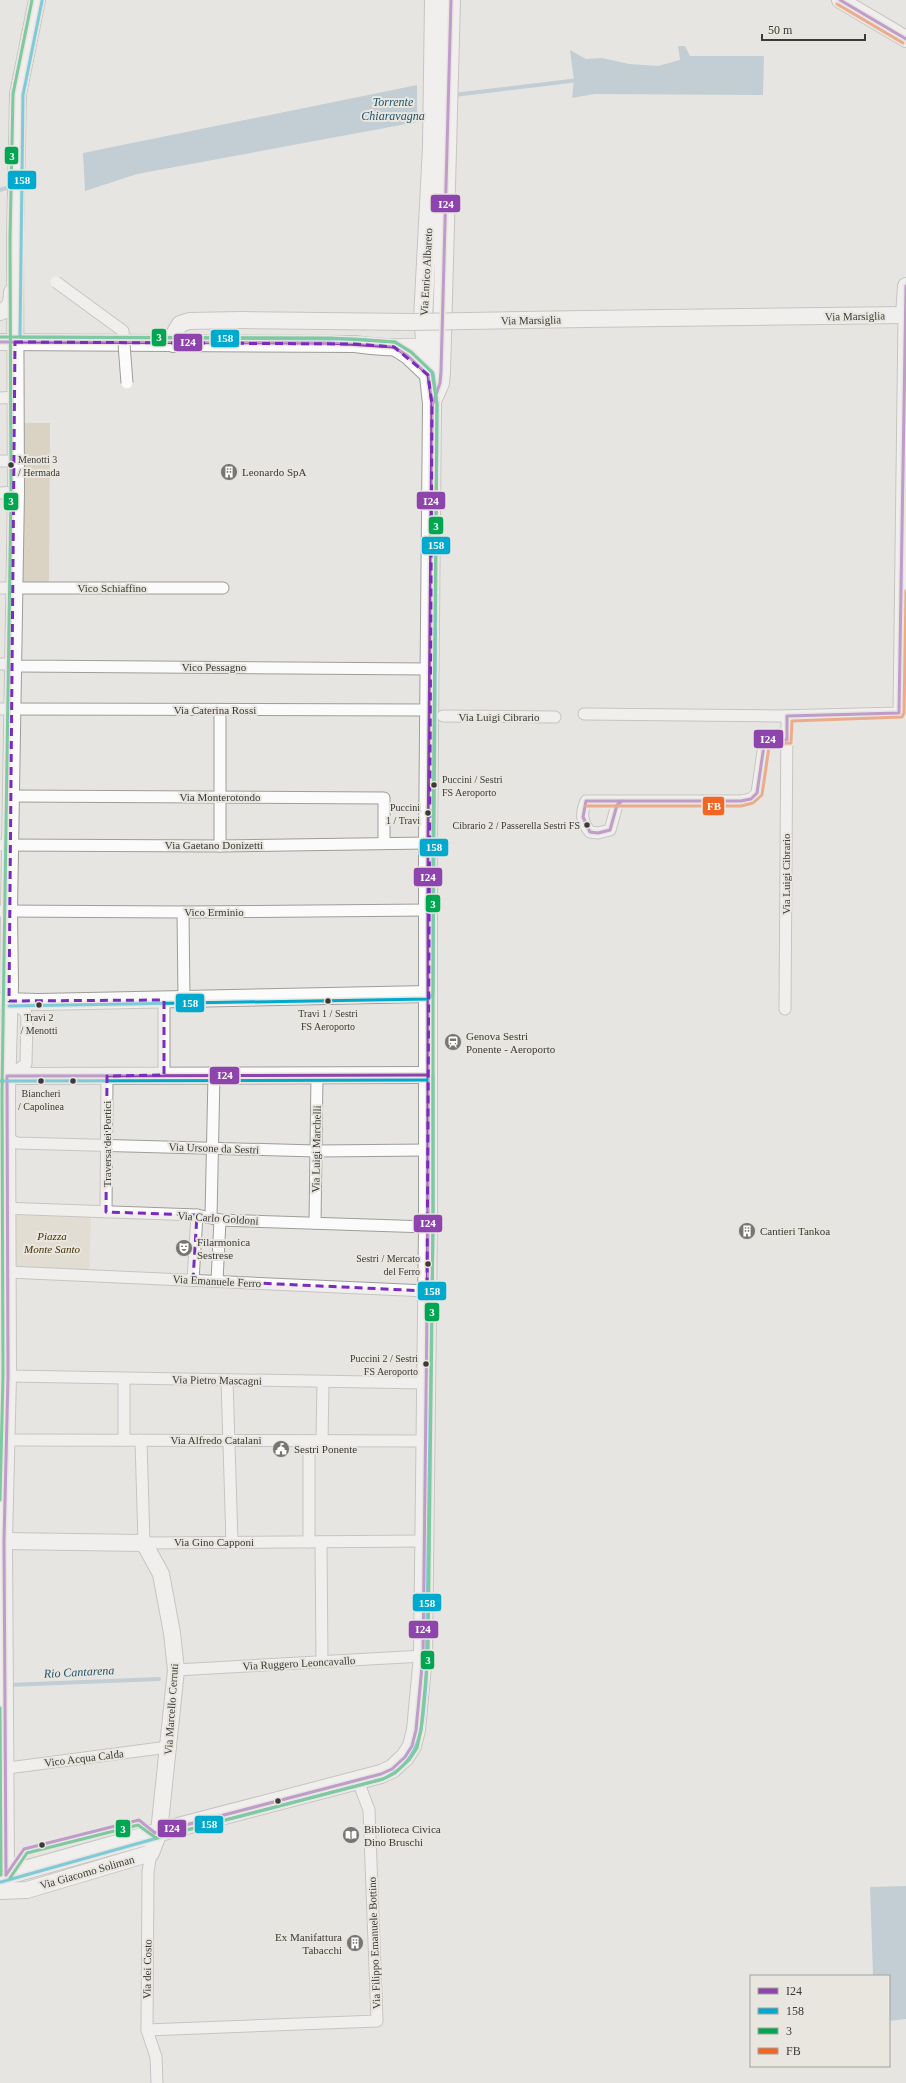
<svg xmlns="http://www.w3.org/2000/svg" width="906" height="2083" font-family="Georgia,serif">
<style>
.green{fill:#dad2c2}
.water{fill:#94b1c0}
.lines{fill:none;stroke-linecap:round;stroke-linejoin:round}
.stream{stroke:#94b1c0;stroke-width:4}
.street-casing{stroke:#9e9d9a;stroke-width:13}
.secondary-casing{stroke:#9e9d9a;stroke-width:18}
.primary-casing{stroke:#9e9d9a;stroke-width:20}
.street{stroke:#fbfbfb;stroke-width:11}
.secondary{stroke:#fbfbfb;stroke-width:16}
.primary{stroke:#fbfbfb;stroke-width:18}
.street-bridge-casing{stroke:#9e9d9a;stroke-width:13;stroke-linecap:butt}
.secondary-bridge-casing{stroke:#9e9d9a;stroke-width:18;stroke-linecap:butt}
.street-bridge{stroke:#fbfbfb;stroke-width:11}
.secondary-bridge{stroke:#fbfbfb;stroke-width:16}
.bus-1-casing{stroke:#e9e6e0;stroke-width:6}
.bus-2-casing{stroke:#e9e6e0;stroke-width:6}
.bus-3-casing{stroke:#e9e6e0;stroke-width:6}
.bus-4-casing{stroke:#e9e6e0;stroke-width:6}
.bus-1{stroke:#8e44ad;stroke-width:3}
.bus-2{stroke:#00a9ce;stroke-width:3}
.bus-3{stroke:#00a651;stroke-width:3}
.bus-4{stroke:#f26522;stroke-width:3}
.marked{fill:none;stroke:#7b2cbf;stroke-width:3;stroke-dasharray:8 5;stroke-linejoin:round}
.bus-dot{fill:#3b3a37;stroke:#e9e6e0;stroke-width:1.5}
.labels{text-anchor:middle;stroke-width:4;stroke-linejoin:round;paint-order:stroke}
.bus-label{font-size:10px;fill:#3b3a37;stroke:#e9e6e0;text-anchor:end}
.street-label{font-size:11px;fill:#3b3a37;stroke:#e9e6e0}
.poi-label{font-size:11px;fill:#3b3a37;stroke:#e9e6e0;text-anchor:start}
.park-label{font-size:11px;font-style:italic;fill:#473200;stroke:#e9e6e0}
.water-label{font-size:12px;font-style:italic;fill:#1c536b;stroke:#e9e6e0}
.line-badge{stroke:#e9e6e0;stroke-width:1.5}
.badge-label{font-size:11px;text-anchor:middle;font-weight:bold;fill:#fff}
</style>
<rect width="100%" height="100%" fill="#e7e5e2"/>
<g class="green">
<polygon points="23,423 50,423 49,583 22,582"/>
<polygon points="14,1215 91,1217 89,1270 13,1268"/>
</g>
<g class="water">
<polygon points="678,46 685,46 690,56 764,56 763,95 595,94 572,98 574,80 570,50 586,59 602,58 629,64 658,66 680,60"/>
<polygon points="417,85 417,122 137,174 85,191 83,153"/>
<polygon points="906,1886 906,2019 889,2021 889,1976 873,1976 870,1887"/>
</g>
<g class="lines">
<g class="stream">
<polyline points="454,95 579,80"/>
<polyline points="0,190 6,188"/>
<polyline points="8,1685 159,1679"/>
</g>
<g class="street-casing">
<g id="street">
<polyline points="0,398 16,397"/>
<polyline points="0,461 16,461"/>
<polyline points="0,493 16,492"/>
<polyline points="0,588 223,588"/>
<polyline points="0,664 13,664 18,666 429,669"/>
<polyline points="0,709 430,710"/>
<polyline points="584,714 778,716 899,713 904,315"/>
<polyline points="443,716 555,717"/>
<polyline points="11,796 384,798 384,843"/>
<path d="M622,801L617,805L610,830L598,833L590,832C581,821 581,813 586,801H741L751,799L757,793L764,745L768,739L787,740"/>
<polyline points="0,845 220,846 428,843"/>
<polyline points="220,846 220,710"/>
<polyline points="0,911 183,912 428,910"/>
<polyline points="183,912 184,999"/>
<polyline points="164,1000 164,1075"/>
<polyline points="785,1009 787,716"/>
<polyline points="8,1076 26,1064 27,1017 25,1011 12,1003"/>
<polyline points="2,1138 8,1139 17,1143 316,1151 428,1150"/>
<polyline points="1,1208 197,1215 220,1220 428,1227"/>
<polyline points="106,1212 107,1076"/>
<polyline points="211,1217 214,1075"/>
<polyline points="315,1223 317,1075"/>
<polyline points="8,1272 427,1291"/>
<polyline points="193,1280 197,1215"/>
<polyline points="217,1281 220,1220"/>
<polyline points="8,1376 426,1383"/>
<polyline points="124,1378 124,1440"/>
<polyline points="227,1380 232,1542"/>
<polyline points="7,1440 425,1441"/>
<polyline points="141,1440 144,1543 424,1541"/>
<polyline points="322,1440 323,1382"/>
<polyline points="309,1542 309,1441"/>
<polyline points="321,1542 322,1661"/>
<polyline points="176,1670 423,1656"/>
<polyline points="0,1769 168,1747"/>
<polyline points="151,1853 148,1872 147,2030 156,2057 157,2083"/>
<polyline points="147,2030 377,2021 369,1810 358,1781"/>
</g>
</g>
<g class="secondary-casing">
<g id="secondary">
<polyline points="840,0 906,39"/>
<path d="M0,312C10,309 12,302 12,292"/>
<polyline points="585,319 904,315 906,286"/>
<path d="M0,342L355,344C382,348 410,349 438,344"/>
<polyline points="173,344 174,334 180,324 189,321 242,320"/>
<polyline points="394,347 408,356 428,375"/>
<polyline points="0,1001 39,1002 428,994"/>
<polyline points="0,1076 428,1075"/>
<polyline points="6,1875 4,1541 8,1376 7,1092 10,985 9,911 16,492 15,239 18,94 37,0"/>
<polyline points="0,1891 27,1890 151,1853 159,1832 176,1670 172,1633 161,1574 144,1543 4,1541"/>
</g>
</g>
<g class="primary-casing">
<g id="primary">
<polyline points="432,401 440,383 441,372 451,0"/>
<polyline points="0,1877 167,1830 381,1774 392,1769 405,1757 412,1746 416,1730 423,1656 428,1227 428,843 432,404 423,319 432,147 434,0"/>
</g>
</g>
<use href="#street" class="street"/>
<use href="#secondary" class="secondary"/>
<use href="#primary" class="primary"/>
<g class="street-bridge-casing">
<polyline id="street-bridge" points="56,282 123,331 127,383"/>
</g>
<g class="secondary-bridge-casing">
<polyline id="secondary-bridge" points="242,320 413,322 585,319"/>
</g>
<use href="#street-bridge" class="street-bridge"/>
<use href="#secondary-bridge" class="secondary-bridge"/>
<g class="bus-1-casing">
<g id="bus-1">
<polyline points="840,0 906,39"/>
<polyline points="0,342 330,343 394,347 408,356 428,375 432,404 428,843 428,1227 423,1656 416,1730 412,1746 405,1757 392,1769 381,1774 155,1833 139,1820 24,1849 6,1875"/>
<polyline points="432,406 440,383 441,372 451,0"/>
<polygon points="586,801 622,801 617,805 610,830 598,833 590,832 583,817"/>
<polyline points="622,801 741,801 751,799 757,793 764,745 768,739 787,740 787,716 899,713 906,286"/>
<polyline points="6,1875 4,1541 8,1376 7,1076 428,1075"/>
</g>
</g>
<g class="bus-2-casing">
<g id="bus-2">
<polyline points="9,1006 428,999 433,994 437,404 433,373 411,352 395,342 355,339 20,337 23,95 42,1"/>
<polyline points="0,1081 428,1080"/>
<path d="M1,1882L168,1835L383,1779C424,1760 422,1724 426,1684L433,1227V1075"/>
</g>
</g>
<g class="bus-3-casing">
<g id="bus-3">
<polyline points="0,337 330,338 395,342 411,352 432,372 437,404 433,843 433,1227 428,1656 421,1730 417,1748 409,1760 395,1773 383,1779 156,1838 138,1825 27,1853 10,1878"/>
<polyline points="0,1500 3,1376 2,1092 11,492 10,239 13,94 32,0"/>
<polyline points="0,1708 1,1875"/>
</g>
</g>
<g class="bus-4-casing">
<g id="bus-4">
<polyline points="837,4 903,43"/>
<polyline points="586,806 741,806 753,803 762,795 769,747 771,744 791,743 792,721 902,717 904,713 906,591"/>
</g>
</g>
<use href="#bus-1" class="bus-1"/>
<use href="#bus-2" class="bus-2"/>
<use href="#bus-3" class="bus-3"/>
<use href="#bus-4" class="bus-4"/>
</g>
<path d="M0 0H906V2083H0ZM15,342L355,344L394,347L428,375L432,404L427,1291L193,1280L197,1215L106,1212L107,1076L164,1075V1000L9,1001Z" fill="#e7e5e2" fill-opacity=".55" fill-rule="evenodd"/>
<path class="marked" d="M15,342L355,344L394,347L428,375L432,404L427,1291L193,1280L197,1215L106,1212L107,1076L164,1075V1000L9,1001Z"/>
<defs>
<g id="building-disc" transform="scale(0.9)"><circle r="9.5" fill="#777673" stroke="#e9e6e0"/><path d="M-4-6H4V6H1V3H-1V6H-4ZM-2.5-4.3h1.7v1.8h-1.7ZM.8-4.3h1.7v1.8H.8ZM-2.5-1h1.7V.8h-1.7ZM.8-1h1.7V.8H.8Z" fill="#fff"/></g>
<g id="station-disc" transform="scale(0.9)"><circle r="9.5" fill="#777673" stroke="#e9e6e0"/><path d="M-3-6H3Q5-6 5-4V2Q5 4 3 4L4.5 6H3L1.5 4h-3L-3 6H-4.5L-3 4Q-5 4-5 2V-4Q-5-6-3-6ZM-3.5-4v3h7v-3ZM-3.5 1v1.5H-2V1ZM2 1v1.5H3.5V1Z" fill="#fff"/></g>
<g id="theatre-disc" transform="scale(0.9)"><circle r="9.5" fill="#777673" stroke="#e9e6e0"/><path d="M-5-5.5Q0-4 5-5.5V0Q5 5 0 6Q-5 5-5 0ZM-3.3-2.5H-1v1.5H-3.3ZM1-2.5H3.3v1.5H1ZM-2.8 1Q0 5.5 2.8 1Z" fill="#fff"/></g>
<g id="civic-disc" transform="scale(0.9)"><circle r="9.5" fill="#777673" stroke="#e9e6e0"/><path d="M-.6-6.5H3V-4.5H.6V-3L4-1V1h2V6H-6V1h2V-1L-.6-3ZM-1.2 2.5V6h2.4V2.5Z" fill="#fff"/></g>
<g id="library-disc" transform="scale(0.9)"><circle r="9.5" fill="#777673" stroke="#e9e6e0"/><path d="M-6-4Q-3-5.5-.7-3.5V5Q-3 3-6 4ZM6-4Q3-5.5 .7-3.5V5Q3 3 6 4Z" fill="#fff"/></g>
</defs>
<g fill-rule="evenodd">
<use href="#building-disc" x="229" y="472"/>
<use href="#station-disc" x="453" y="1042"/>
<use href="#building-disc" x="747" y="1231"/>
<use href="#theatre-disc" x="184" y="1248"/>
<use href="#civic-disc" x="281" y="1449"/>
<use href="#library-disc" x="351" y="1835"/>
<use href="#building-disc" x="355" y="1943"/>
</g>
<g class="bus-dot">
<circle cx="11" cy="465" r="3.5"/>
<circle cx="434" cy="785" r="3.5"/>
<circle cx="428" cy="813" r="3.5"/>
<circle cx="587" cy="825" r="3.5"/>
<circle cx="328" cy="1001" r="3.5"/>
<circle cx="39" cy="1005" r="3.5"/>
<circle cx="41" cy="1081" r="3.5"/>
<circle cx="73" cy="1081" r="3.5"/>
<circle cx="428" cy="1264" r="3.5"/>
<circle cx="426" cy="1364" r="3.5"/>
<circle cx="278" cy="1801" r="3.5"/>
<circle cx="42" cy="1845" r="3.5"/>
</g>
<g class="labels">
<g class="bus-label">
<text x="18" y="463" text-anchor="start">Menotti 3<tspan x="18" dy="13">/ Hermada</tspan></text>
<text x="442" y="783" text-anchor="start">Puccini / Sestri<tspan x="442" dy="13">FS Aeroporto</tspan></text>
<text x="420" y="811">Puccini<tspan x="420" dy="13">1 / Travi</tspan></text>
<text x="580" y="829">Cibrario 2 / Passerella Sestri FS</text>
<text x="328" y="1017" text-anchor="middle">Travi 1 / Sestri<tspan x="328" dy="13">FS Aeroporto</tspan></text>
<text x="39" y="1021" text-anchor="middle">Travi 2<tspan x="39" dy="13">/ Menotti</tspan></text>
<text x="41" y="1097" text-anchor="middle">Biancheri<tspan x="41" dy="13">/ Capolinea</tspan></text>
<text x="420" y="1262">Sestri / Mercato<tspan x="420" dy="13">del Ferro</tspan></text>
<text x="418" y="1362">Puccini 2 / Sestri<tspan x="418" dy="13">FS Aeroporto</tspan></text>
</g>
<g class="street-label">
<text transform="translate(426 272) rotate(-87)" y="4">Via Enrico Albareto</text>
<text transform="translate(855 316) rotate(-1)" y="4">Via Marsiglia</text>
<text transform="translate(531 320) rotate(-1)" y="4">Via Marsiglia</text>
<text x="112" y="592">Vico Schiaffino</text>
<text x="214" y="671">Vico Pessagno</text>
<text x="215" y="714">Via Caterina Rossi</text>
<text x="499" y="721">Via Luigi Cibrario</text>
<text x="220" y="801">Via Monterotondo</text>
<text x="214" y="849">Via Gaetano Donizetti</text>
<text transform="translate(786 874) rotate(-90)" y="4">Via Luigi Cibrario</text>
<text x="214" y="916">Vico Erminio</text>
<text transform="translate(107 1144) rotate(-90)" y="4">Traversa dei Portici</text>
<text transform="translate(214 1148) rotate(2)" y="4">Via Ursone da Sestri</text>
<text transform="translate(316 1149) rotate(-89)" y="4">Via Luigi Marchelli</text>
<text transform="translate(218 1218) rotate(4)" y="4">Via Carlo Goldoni</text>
<text transform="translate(217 1281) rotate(3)" y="4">Via Emanuele Ferro</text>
<text transform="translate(217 1380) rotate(1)" y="4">Via Pietro Mascagni</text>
<text x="216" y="1444">Via Alfredo Catalani</text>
<text x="214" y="1546">Via Gino Capponi</text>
<text transform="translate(299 1663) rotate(-3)" y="4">Via Ruggero Leoncavallo</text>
<text transform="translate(171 1709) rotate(-86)" y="4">Via Marcello Cerruti</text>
<text transform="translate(84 1758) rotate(-7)" y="4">Vico Acqua Calda</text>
<text transform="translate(87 1872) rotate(-16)" y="4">Via Giacomo Soliman</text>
<text transform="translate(374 1943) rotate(-92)" y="4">Via Filippo Emanuele Bottino</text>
<text transform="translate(147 1969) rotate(-89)" y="4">Via dei Costo</text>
</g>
<g class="poi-label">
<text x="242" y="476">Leonardo SpA</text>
<text x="466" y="1040">Genova Sestri<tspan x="466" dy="13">Ponente - Aeroporto</tspan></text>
<text x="760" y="1235">Cantieri Tankoa</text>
<text x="197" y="1246">Filarmonica<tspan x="197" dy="13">Sestrese</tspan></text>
<text x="294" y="1453">Sestri Ponente</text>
<text x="364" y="1833">Biblioteca Civica<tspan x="364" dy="13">Dino Bruschi</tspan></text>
<text x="342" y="1941" text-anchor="end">Ex Manifattura<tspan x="342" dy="13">Tabacchi</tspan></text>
</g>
<g class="park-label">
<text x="52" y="1240">Piazza<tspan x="52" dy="13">Monte Santo</tspan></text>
</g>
<g class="water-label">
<text x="393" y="106">Torrente<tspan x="393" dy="14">Chiaravagna</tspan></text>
<text transform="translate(79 1672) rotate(-3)" y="4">Rio Cantarena</text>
</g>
</g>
<g class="line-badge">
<rect x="4" y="146" width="15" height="19" rx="4" fill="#00a651"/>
<rect x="7" y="170" width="30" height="20" rx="4" fill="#00a9ce"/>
<rect x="430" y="194" width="31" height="19" rx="4" fill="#8e44ad"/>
<rect x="151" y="328" width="16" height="19" rx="4" fill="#00a651"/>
<rect x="210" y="329" width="30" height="19" rx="4" fill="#00a9ce"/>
<rect x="173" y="333" width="30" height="19" rx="4" fill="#8e44ad"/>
<rect x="416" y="491" width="30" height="19" rx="4" fill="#8e44ad"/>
<rect x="3" y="492" width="16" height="19" rx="4" fill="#00a651"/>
<rect x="428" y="516" width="16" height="19" rx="4" fill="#00a651"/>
<rect x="421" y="536" width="30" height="19" rx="4" fill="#00a9ce"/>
<rect x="753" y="729" width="31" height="20" rx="4" fill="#8e44ad"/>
<rect x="702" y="796" width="23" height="20" rx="4" fill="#f26522"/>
<rect x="419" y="838" width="30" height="19" rx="4" fill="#00a9ce"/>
<rect x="413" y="867" width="30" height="20" rx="4" fill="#8e44ad"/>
<rect x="425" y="894" width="16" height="19" rx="4" fill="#00a651"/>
<rect x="175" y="993" width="30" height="20" rx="4" fill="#00a9ce"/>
<rect x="209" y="1066" width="31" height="19" rx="4" fill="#8e44ad"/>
<rect x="413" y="1214" width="30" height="19" rx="4" fill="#8e44ad"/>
<rect x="417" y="1281" width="30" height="20" rx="4" fill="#00a9ce"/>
<rect x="424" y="1302" width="16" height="20" rx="4" fill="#00a651"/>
<rect x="412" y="1593" width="30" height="19" rx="4" fill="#00a9ce"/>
<rect x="408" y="1620" width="31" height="19" rx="4" fill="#8e44ad"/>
<rect x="420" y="1650" width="15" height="20" rx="4" fill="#00a651"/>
<rect x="194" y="1815" width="30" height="19" rx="4" fill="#00a9ce"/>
<rect x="157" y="1819" width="30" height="19" rx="4" fill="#8e44ad"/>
<rect x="115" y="1819" width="16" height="19" rx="4" fill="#00a651"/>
</g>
<g class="badge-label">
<text x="12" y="160">3</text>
<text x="22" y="184">158</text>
<text x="446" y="208">I24</text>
<text x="159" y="341">3</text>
<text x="225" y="342">158</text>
<text x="188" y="346">I24</text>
<text x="431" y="505">I24</text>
<text x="11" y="505">3</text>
<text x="436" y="530">3</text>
<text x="436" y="549">158</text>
<text x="768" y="743">I24</text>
<text x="714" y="810">FB</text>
<text x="434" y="851">158</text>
<text x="428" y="881">I24</text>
<text x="433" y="908">3</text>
<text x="190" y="1007">158</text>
<text x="225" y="1079">I24</text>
<text x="428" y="1227">I24</text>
<text x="432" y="1295">158</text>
<text x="432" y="1316">3</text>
<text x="427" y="1607">158</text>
<text x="423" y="1633">I24</text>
<text x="428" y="1664">3</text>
<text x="209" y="1828">158</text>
<text x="172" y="1832">I24</text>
<text x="123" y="1833">3</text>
</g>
<rect x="750" y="1975" width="140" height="92" fill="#e9e6e0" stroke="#a3a19c"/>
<rect x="758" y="1988" width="20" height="6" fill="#8e44ad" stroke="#a3a19c"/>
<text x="786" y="1995" font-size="12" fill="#3b3a37">I24</text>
<rect x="758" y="2008" width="20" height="6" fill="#00a9ce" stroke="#a3a19c"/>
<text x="786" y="2015" font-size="12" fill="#3b3a37">158</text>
<rect x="758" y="2028" width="20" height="6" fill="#00a651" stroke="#a3a19c"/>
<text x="786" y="2035" font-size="12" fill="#3b3a37">3</text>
<rect x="758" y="2048" width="20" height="6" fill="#f26522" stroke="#a3a19c"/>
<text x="786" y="2055" font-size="12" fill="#3b3a37">FB</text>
<path d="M762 34v6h103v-6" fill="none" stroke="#3b3a37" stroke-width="2"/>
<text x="768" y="34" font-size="12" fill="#3b3a37" stroke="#e9e6e0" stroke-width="3" paint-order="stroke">50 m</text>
</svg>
